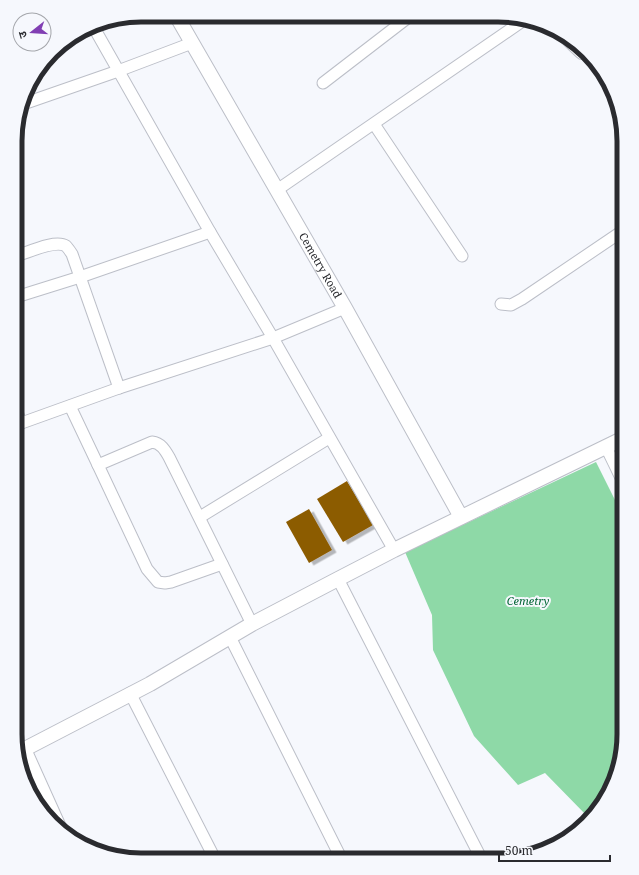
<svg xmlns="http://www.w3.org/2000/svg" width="639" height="875" font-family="'Noto Serif','Noto Sans Devanagari',serif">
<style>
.green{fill:#8ed9a7}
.building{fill:#8c5b01;filter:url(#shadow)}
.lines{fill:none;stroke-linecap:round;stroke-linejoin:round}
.minor-casing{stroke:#bcbfc8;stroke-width:13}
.tertiary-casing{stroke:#bcbfc8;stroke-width:16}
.minor{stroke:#fff;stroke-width:11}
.tertiary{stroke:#fff;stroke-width:14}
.labels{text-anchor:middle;stroke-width:4;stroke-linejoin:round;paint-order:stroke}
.street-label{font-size:11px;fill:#2a2b2f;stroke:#f6f8fd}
.park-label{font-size:11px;font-style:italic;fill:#066738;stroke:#f6f8fd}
.rim{fill:none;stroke:#2a2b2f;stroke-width:5}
</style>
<defs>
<filter id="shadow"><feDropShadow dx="4.5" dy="2.5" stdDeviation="0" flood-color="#0004"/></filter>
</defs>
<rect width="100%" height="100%" fill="#f6f8fd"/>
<polygon class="green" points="596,462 624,518 624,742 603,804 588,817 545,773 518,785 474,736 433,650 432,615 405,552"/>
<g class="building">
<polygon points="347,481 373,525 343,542 317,499"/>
<polygon points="309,509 332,550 309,563 286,522"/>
</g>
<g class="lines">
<g class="minor-casing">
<g id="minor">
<polyline points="93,26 210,232 273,338 394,550"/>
<polyline points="323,83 410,16"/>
<polyline points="23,104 118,71 192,43"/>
<polyline points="374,124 462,256"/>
<polyline points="277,190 524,20"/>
<path d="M16,256C27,253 55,239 66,246C68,248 70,251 72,254L119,388"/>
<polyline points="16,297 80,277 210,232"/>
<polyline points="501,304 511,305 522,299 624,230"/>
<path d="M70,406L98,465L152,442C161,443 165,450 169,457L252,624"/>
<polyline points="16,409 21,423"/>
<polyline points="16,425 119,388 273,338 345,308"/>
<polyline points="606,447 624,484"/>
<polyline points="98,465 147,569 158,582 165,583 171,582 222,564"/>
<polyline points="200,517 329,438"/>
<polyline points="338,579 482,860"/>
<polyline points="230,637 342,860"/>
<polyline points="130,693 215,859"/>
<polyline points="25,748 61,828"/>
<polyline points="543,849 561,840"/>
</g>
</g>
<g class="tertiary-casing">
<g id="tertiary">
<path id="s1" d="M176,15L345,308L461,517"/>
<polyline points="564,35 582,52"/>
<polyline points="19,752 150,684 252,624 338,579 394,550 624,438"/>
</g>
</g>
<use href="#minor" class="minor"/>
<use href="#tertiary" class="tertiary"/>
</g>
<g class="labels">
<g class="street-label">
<text dy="4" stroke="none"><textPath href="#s1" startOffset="289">Cemetry Road</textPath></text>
</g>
<g class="park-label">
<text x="528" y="605">Cemetry</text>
</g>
</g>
<path d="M0 0H639V875H0ZM141 22H498A119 119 0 0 1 617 141V734A119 119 0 0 1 498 853H141A119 119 0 0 1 22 734V141A119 119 0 0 1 141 22Z" fill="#f6f8fd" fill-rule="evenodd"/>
<path class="rim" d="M141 22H498A119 119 0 0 1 617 141V734A119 119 0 0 1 498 853H141A119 119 0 0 1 22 734V141A119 119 0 0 1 141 22Z"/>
<g transform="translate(32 32) rotate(253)"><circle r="19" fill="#f6f8fd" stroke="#a4a6ab"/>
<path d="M0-3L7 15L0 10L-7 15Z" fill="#813fb3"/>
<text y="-6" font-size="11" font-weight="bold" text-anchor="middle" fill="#2a2b2f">उ</text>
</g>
<path d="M499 855v6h111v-6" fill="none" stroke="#2a2b2f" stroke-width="2"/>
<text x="505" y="855" font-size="12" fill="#2a2b2f" stroke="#f6f8fd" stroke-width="3" paint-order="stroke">50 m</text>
</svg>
